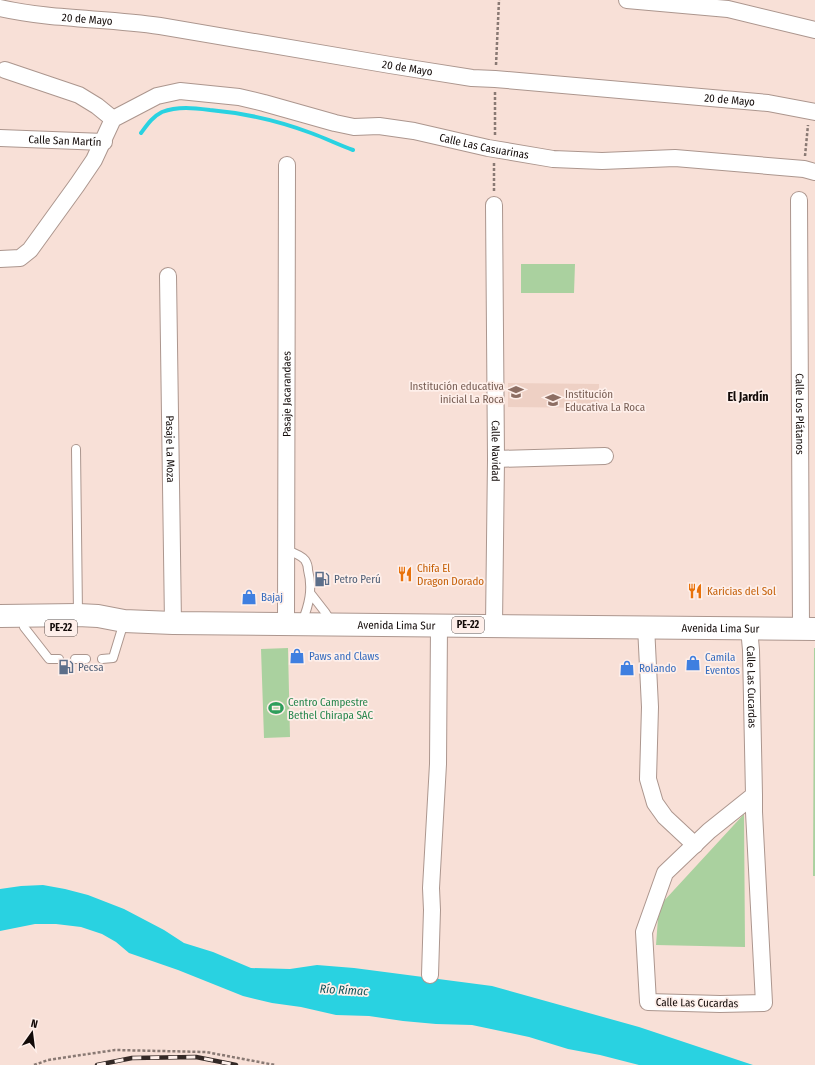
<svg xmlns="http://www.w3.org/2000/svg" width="815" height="1065" font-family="'Fira Sans Condensed',sans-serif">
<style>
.built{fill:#eed0c4}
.green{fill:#aad19f}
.water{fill:#29d2e1}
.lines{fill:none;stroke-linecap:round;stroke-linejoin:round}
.stream{stroke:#29d2e1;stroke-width:4}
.service-casing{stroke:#ac968e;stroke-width:10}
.minor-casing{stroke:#ac968e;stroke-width:18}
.trunk-casing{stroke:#ac968e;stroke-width:24}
.path{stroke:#897973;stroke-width:2.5;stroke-dasharray:3 2;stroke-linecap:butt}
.service{stroke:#fff;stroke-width:8}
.minor{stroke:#fff;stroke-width:16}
.trunk{stroke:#fff;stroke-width:22}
.rail-casing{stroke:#342926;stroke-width:4.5}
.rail{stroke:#feefea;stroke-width:3;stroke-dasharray:9;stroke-linecap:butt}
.labels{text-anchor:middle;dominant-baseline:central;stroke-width:3.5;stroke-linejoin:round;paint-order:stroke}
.shield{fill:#feefea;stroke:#594f4c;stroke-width:1}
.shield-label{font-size:10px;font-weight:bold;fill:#120a08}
.street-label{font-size:11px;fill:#120a08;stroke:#feefea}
.education-label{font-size:11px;fill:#785e54;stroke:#feefea;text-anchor:end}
.food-label{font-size:11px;fill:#c56008;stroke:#feefea;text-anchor:start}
.service-label{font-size:11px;fill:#4e5e75;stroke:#feefea;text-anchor:start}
.shop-label{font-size:11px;fill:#366cbe;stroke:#feefea;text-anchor:start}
.leisure-label{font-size:11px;fill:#27864d;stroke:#feefea;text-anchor:start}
.neighbourhood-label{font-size:12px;font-weight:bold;fill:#120a08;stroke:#feefea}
.water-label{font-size:12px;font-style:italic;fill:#105359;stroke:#feefea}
</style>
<rect width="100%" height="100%" fill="#f8e0d7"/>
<!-- built -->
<path class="built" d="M508 383 599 384V408L508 407Z"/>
<!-- green -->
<path class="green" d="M521 264H575L574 293H521Z
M288 648 290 737 264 738 261 649Z
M814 648H815V876H813Z
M744 814 745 947 656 945 658 918 662 903Z"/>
<!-- water -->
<path class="water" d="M43 885 65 889 88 895 124 909 164 930 184 943 213 952 251 968 290 969 317 965 354 968 492 986 639 1027 753 1065H639L600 1055 568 1049 529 1037 472 1025 436 1024 403 1021 369 1016 336 1015 301 1007 272 1003 243 996 178 970 129 953 116 942 102 934 81 927 56 924H35L0 931V889L21 886Z"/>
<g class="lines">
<!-- stream -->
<path class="stream" d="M141 133C147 125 152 117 162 112 178 106 194 108 210 110 244 113 279 121 311 133 325 138 339 145 353 150"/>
<!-- service casing -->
<g class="service-casing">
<path id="service" d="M76 449 78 614
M286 550C292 552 301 555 305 560 307 563 308 567 308 570 313 589 309 605 302 622
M311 594 325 612 332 623
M24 627 49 659H59
M75 659H86
M102 659 113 658 124 622"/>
</g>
<!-- minor casing -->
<g class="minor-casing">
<g id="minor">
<path d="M627 0 728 9 815 30"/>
<path id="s1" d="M0 8C53 20 107 18 160 26L390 65 472 78 495 79 768 103 815 112"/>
<path d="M5 70 79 95 97 106 113 119"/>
<path id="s2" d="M0 138 104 142"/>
<path id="s3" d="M799 200 801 628"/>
<path id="s4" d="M494 205 496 459 494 625"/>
<path id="s5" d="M0 259 20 258 30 250 77 185 94 160 113 119 157 96 180 91 239 97 264 103 335 123 354 127 379 126 414 131 488 148 553 159 602 161 675 158 804 169 815 172"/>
<path id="s6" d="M168 276 173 623"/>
<path d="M496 459 605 456"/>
<path id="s7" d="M286 623 287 165"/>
<path d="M646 626 650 707 648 779 655 803 665 817 695 845"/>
<path id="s8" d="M749 628 751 650 754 795V812L764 1003 720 1004 648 1002 644 932 665 873 709 831 754 795"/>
<path d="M430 975 432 910 431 888 438 764 439 625"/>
</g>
</g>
<!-- trunk casing -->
<g class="trunk-casing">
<g id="trunk">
<path id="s9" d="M0 616 78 615 98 616 124 621 173 623 815 629"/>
</g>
</g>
<!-- path -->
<path class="path" d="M496 65 499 0
M495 135V92
M805 156 808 125
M494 191V162
M34 1065 48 1060 115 1050 206 1052 275 1065"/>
<!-- service -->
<use href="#service" class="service"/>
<!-- minor -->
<use href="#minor" class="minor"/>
<!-- trunk -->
<use href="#trunk" class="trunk"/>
<!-- rail casing -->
<g class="rail-casing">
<path id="rail" d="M97 1065 132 1058 196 1057 236 1065"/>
</g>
<!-- rail -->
<use href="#rail" class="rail"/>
</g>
<!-- icons -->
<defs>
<g id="school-bare" transform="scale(1.2)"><path d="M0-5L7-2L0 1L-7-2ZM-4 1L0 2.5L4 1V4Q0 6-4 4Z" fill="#8d6e63" stroke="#feefea" stroke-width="2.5" paint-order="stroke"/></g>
<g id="restaurant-bare" transform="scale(1.2)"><path d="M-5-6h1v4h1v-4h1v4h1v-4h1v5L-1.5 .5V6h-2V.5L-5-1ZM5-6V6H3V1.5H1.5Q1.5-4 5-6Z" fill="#e8710a" stroke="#feefea" stroke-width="2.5" paint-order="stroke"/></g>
<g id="fuel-bare" transform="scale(1.2)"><path d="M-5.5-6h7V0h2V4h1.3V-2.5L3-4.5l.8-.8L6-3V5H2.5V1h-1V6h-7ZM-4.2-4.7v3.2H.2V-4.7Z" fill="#5c6f8a" stroke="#feefea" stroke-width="2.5" paint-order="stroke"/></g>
<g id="shop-bare" transform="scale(1.2)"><path d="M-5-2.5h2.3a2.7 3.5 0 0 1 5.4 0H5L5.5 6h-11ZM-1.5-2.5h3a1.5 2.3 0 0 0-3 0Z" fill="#3f7fe0" stroke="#feefea" stroke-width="2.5" paint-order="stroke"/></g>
<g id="stadium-bare" transform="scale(1.2)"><path d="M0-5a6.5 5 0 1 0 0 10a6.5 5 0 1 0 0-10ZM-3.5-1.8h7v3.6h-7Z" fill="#2e9e5b" stroke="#feefea" stroke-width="2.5" paint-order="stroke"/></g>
</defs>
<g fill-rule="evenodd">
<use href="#school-bare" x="516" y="392"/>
<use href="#school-bare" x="553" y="400"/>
<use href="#restaurant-bare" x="405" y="574"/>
<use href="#fuel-bare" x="322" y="579"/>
<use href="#restaurant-bare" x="695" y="591"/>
<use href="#shop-bare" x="249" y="597"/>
<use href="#shop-bare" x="297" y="656"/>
<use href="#shop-bare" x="693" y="663"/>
<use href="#fuel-bare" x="66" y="667"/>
<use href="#shop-bare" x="627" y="668"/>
<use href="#stadium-bare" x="276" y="708"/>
</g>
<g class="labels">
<!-- shield labels -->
<g class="shield">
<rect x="452" y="617" width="32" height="16" rx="3"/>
<rect x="45" y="620" width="32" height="16" rx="3"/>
</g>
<g class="shield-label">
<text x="468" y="625">PE-22</text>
<text x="61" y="628">PE-22</text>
</g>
<!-- street labels -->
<g class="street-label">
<text stroke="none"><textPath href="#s1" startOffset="88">20 de Mayo</textPath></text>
<text stroke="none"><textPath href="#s1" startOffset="412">20 de Mayo</textPath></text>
<text stroke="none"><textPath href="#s1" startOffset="736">20 de Mayo</textPath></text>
<text stroke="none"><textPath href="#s2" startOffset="65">Calle San Martín</textPath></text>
<text stroke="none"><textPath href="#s5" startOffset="572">Calle Las Casuarinas</textPath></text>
<text stroke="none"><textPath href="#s7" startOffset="229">Pasaje Jacarandaes</textPath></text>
<text stroke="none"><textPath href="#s3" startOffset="214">Calle Los Plátanos</textPath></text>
<text stroke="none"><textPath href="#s6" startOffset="173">Pasaje La Moza</textPath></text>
<text stroke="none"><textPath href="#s4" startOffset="246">Calle Navidad</textPath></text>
<text stroke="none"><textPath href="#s9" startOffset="397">Avenida Lima Sur</textPath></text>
<text stroke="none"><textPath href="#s9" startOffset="721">Avenida Lima Sur</textPath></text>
<text stroke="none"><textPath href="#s8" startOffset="59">Calle Las Cucardas</textPath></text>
<text transform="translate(697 1003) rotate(1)">Calle Las Cucardas</text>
</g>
<!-- education labels -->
<g class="education-label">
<text x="504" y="386">Institución educativa<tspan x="504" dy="13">inicial La Roca</tspan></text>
<text x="565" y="394" text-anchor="start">Institución<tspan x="565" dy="13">Educativa La Roca</tspan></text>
</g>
<!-- food labels -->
<g class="food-label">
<text x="417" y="568">Chifa El<tspan x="417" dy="13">Dragon Dorado</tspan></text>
<text x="707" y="591">Karicias del Sol</text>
</g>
<!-- service labels -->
<g class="service-label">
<text x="334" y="579">Petro Perú</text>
<text x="78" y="667">Pecsa</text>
</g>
<!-- shop labels -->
<g class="shop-label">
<text x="261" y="597">Bajaj</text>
<text x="309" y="656">Paws and Claws</text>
<text x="705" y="657">Camila<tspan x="705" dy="13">Eventos</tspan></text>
<text x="639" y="668">Rolando</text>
</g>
<!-- leisure labels -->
<g class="leisure-label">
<text x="288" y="702">Centro Campestre<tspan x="288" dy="13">Bethel Chirapa SAC</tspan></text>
</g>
<!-- neighbourhood labels -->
<g class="neighbourhood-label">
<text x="748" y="397">El Jardín</text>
</g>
<!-- water labels -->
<g class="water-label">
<text transform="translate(344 990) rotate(3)">Río Rímac</text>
</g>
</g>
<!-- north arrow -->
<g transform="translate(32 1033) rotate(14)" stroke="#feefea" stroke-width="3" paint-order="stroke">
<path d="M0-3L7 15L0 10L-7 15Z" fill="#120a08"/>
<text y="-6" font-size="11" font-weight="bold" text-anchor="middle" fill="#120a08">N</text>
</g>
</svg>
